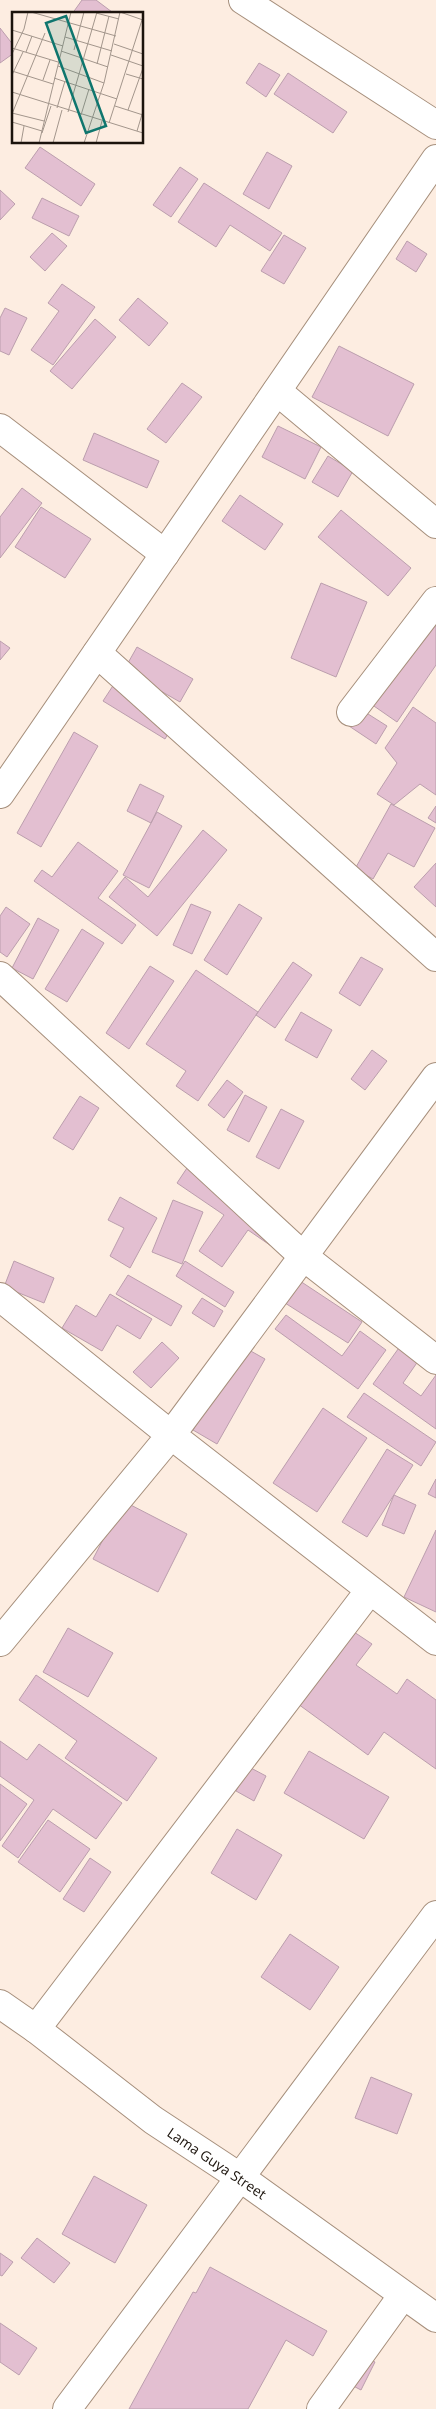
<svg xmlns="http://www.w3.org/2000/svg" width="436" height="2409" font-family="'Open Sans',sans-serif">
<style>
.building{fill:#e3bfd1;stroke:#bb9ead}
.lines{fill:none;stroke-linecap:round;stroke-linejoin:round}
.minor-casing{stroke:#a68f7c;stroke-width:30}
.tertiary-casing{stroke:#a68f7c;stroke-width:30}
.minor{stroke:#fff;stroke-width:28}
.tertiary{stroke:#fff;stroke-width:28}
.labels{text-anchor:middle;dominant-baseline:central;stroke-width:4.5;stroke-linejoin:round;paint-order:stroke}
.street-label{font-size:14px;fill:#1b130c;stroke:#fff}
.inset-road{fill:none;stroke:#a3968c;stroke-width:1}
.view{fill:#0f766e;fill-opacity:0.15;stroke:#0f766e;stroke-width:2.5}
.inset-edge{fill:none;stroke:#1b130c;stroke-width:2.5}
</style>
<rect width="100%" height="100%" fill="#fdede1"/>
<!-- building -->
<path class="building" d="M82 0H96L112 12 72 14Z
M0 28 14 46V53L0 63Z
M259 63 280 75 266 97 246 83Z
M288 73 347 112 333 133 274 94Z
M40 147 95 184 81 206 25 168Z
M267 152 292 166 269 209 243 194Z
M180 167 198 179 171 217 153 205Z
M204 183 282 233 270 251 230 225 216 247 178 222Z
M0 190 15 204 0 220Z
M42 198 79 216 69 236 32 218Z
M52 233 67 246 45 271 30 257Z
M284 235 306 248 284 284 261 271Z
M407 241 427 254 416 272 396 259Z
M62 284 95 307 53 365 31 350 59 311 48 303Z
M138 298 168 323 149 346 119 320Z
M5 308 27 318 9 355 0 351V318Z
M95 319 116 337 72 389 50 371Z
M339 346 414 384 388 436 312 397Z
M182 383 202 397 166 443 147 429Z
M278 426 321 447 305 479 262 457Z
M94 433 159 461 147 488 83 460Z
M328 456 353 471 338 497 312 482Z
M22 488 42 503 0 558V517Z
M240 495 283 524 265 550 222 521Z
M41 507 91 539 65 578 15 547Z
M341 510 411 568 388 596 318 537Z
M321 583 367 602 336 677 291 658Z
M436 610V665L397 722 371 704Z
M0 641 10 648 0 660Z
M137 647 193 679 180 702 124 670Z
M118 678 179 715 165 739 103 701Z
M357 707 387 726 376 744 346 724Z
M413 707 436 723V795L420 784 394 805 377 794 397 763 385 748Z
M74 732 98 746 41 847 17 833Z
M140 784 164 796 151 823 127 811Z
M391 804 435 828 414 867 388 853 373 879 355 869Z
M436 806V823L428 818Z
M157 812 182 826 149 888 123 875Z
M203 830 227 850 157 936 109 897 125 877 148 897Z
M78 842 118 871 98 898 136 925 122 944 34 881 42 870 52 877Z
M436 863V907L414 887Z
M191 904 211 912 192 954 173 945Z
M239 904 262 918 227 975 204 960Z
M6 907 30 924 7 957 0 952V916Z
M38 918 59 930 33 979 12 968Z
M82 929 104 943 67 1002 45 989Z
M361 957 383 969 360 1006 339 993Z
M293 962 312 975 275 1028 256 1015Z
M150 966 174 981 129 1049 106 1033Z
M196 970 258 1012 198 1101 176 1086 186 1071 146 1044Z
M301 1012 332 1030 317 1058 285 1040Z
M372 1050 387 1061 365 1090 351 1079Z
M227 1080 243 1092 224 1118 208 1105Z
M245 1095 267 1107 249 1142 227 1130Z
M80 1096 99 1108 73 1150 53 1138Z
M281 1109 304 1121 279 1169 256 1157Z
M191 1162 280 1252 248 1230 222 1267 199 1251 224 1215 177 1183Z
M120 1197 157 1218 130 1268 110 1256 124 1228 108 1220Z
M173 1200 203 1212 182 1264 152 1252Z
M14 1261 54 1278 44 1303 4 1287Z
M185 1261 234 1292 225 1307 176 1276Z
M128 1275 182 1306 171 1326 116 1294Z
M300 1281 362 1322 348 1343 285 1303Z
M110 1294 152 1319 140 1339 117 1325 102 1351 62 1328 76 1305 96 1317Z
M202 1298 223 1311 214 1327 192 1313Z
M286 1315 342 1356 360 1331 386 1350 358 1389 275 1329Z
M406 1338 425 1351 403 1383 421 1396 436 1375V1429L373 1384Z
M162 1342 179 1358 151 1388 133 1372Z
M240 1345 265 1359 217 1444 193 1430Z
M364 1393 436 1442 421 1466 347 1417Z
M323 1408 367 1438 317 1512 273 1483Z
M387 1449 413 1465 367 1537 342 1522Z
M436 1479V1498L428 1494Z
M394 1495 416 1505 404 1534 382 1525Z
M123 1501 187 1534 158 1592 93 1559Z
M436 1530V1612L404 1597Z
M68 1628 113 1653 88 1697 43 1672Z
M354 1632 372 1644 356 1665 397 1694 407 1679 436 1700V1769L384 1732 368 1755 298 1704 317 1679 319 1680Z
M36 1675 157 1758 127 1801 65 1758 77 1741 19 1700Z
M0 1741 27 1760 39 1744 122 1803 96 1839 53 1809 18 1858 2 1846 34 1800 0 1776Z
M309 1751 389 1797 364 1839 284 1793Z
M249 1767 266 1776 254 1801 236 1791Z
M0 1784 27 1804 0 1841Z
M48 1820 90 1849 60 1892 18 1862Z
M237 1829 282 1855 256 1900 211 1873Z
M90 1858 111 1872 84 1912 63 1899Z
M290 1934 339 1967 310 2010 261 1977Z
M371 2077 412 2094 397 2134 355 2118Z
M94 2176 147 2205 115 2263 62 2234Z
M37 2238 70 2263 54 2283 21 2258Z
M0 2253 13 2262 2 2276 0 2275Z
M210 2267 327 2331 313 2356 286 2340 248 2409H129L193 2292 196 2293Z
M0 2323 37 2348 19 2375 0 2362Z
M349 2349 375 2362 361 2390 336 2377Z"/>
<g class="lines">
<!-- minor casing -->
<g class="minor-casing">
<path id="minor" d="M243 0 436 125
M277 391 436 524
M0 428 165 554
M97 653 436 957
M351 712 436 601
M0 976 303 1256 436 1360
M0 1297 171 1435 436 1641
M0 1642 171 1435 436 1077
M36 2029 370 1590
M67 2409 436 1915
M321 2409 403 2295"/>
</g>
<!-- tertiary casing -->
<g class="tertiary-casing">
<path id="tertiary" d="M0 794 436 159
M0 2004 36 2029 153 2120 241 2178 436 2318"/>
</g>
<!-- minor -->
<use href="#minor" class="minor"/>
<!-- tertiary -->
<use href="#tertiary" class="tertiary"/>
</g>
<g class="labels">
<!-- street labels -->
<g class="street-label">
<text transform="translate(217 2163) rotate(34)">Lama Guya Street</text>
</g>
</g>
<!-- overview -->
<g transform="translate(12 12)">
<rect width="131" height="131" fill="#fdede1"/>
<path class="inset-road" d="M19 0 104 24M108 0 131 8M84 1 107 7M0 18 51 34M53 25 100 39M102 32 131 42M0 36 46 50M62 38 72 0M49 39 96 55M14 40 20 24M0 42 12 17 16 0M99 43 131 54M85 52 97 4M46 54 92 71M0 59 41 72M114 62 131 67M0 63 11 40M42 66 105 87M31 68 38 48M0 80 131 121M103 94 131 103M45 96 53 69M116 98 131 56M56 100 85 0M0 101 32 109M0 102 33 21M69 103 77 77M0 110 30 119M97 111 130 8M125 119 131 99M30 121 39 94M9 131 12 114M27 131 59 0M41 131 50 98M72 131 92 71 108 0M84 131 90 109"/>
<path class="view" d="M54 4 94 114 74 121 34 11Z"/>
<rect width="131" height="131" class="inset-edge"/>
</g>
</svg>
